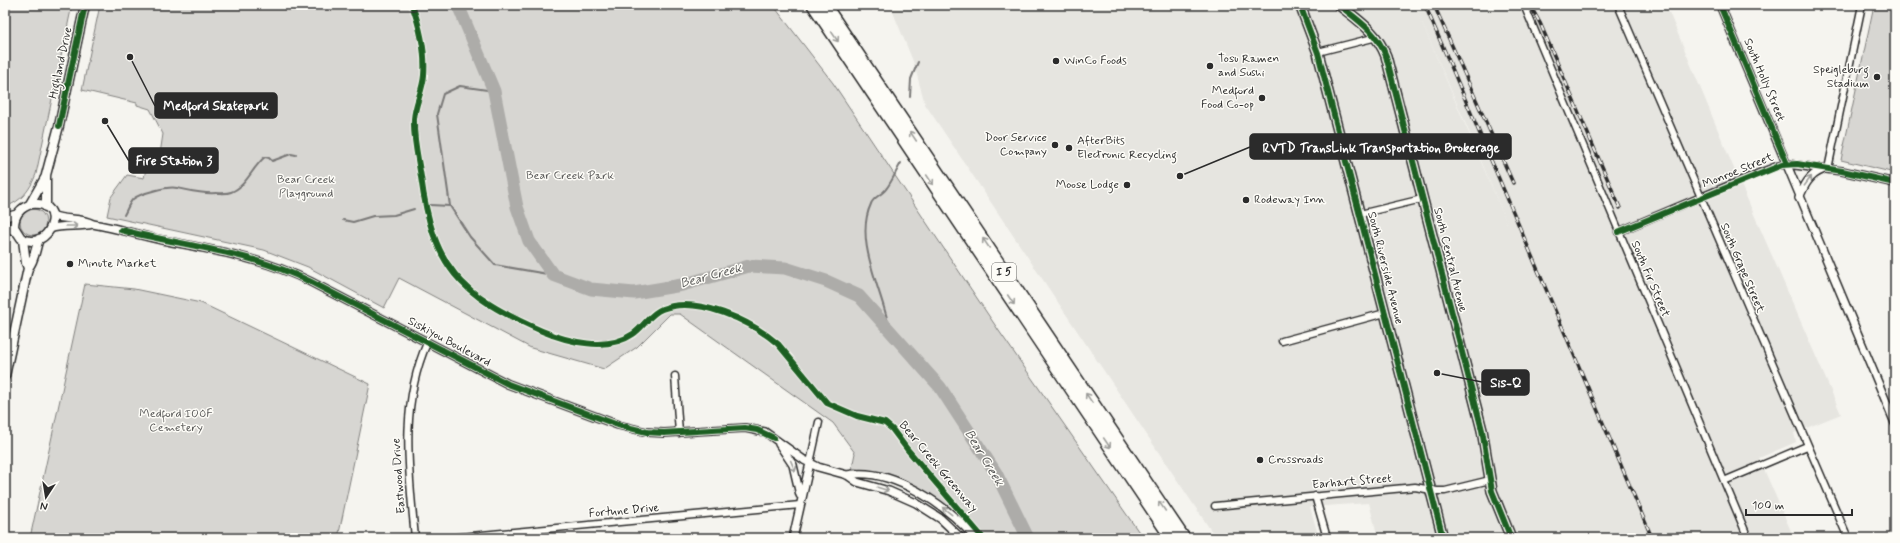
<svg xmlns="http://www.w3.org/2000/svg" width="1900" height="543" font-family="Mynerve,sans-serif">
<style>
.built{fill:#e6e5e0;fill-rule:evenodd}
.green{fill:#d7d6d2;stroke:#81807e}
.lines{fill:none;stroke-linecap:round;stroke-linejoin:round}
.stream{stroke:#797877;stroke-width:2}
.river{stroke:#adaca9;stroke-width:13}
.minor-casing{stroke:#2b2b2b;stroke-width:9}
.tertiary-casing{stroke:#2b2b2b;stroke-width:10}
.secondary-casing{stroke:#2b2b2b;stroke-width:11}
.primary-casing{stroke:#2b2b2b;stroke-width:12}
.motorway-casing{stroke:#2b2b2b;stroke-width:14}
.minor{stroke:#fdfcf7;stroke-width:6}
.tertiary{stroke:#fdfcf7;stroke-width:7}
.secondary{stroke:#fdfcf7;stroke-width:8}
.primary{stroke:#fdfcf7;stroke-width:9}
.motorway{stroke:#fdfcf7;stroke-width:11}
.rail-casing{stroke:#2b2b2b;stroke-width:3.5}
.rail{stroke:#fdfcf7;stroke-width:2;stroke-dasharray:6;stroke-linecap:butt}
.cycleway-casing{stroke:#fdfcf7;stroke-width:8}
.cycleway{stroke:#1b5e20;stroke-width:6}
.oneway{stroke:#9e9e9b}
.poi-dot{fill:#2b2b2b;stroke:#fdfcf7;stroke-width:1.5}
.labels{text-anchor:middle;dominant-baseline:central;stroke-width:3;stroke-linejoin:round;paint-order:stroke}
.shield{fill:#fdfcf7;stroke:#6a6a68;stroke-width:1}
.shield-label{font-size:11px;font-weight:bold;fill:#2b2b2b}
.poi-label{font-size:12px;fill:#2b2b2b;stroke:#fdfcf7;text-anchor:start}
.street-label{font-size:12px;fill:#2b2b2b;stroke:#fdfcf7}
.park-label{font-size:12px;fill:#565655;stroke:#fdfcf7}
.water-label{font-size:13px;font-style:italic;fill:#585857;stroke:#fdfcf7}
.leader{fill:none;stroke:#2b2b2b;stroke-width:1.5}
.callout-dot{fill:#2b2b2b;stroke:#fdfcf7;stroke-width:1.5}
.callout{fill:#2b2b2b;stroke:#2b2b2b;stroke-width:1.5}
.callout-label{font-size:13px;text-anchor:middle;font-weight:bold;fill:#fff}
</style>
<rect width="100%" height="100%" fill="#f5f4ef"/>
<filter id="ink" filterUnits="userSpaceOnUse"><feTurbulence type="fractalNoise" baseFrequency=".025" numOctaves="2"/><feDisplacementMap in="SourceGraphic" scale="8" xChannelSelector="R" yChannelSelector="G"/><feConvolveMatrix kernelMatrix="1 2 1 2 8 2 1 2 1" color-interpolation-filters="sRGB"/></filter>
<g filter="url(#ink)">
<!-- built -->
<path class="built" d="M890 5H1666L1732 164 1841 414 1794 433 1796 442 1759 458 1794 538H1378L1369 503 1310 507 1319 538H1216L925 104 913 61ZM1417 11 1467 127 1507 223Z"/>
<!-- green -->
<path class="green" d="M5 5H72L36 174C30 190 22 201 5 207Z
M100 5H773L833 83 999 331 1143 538H979L957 516 877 474 852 468 855 453 833 423 680 314H670L637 347 604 369 531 348 399 278 384 308 308 267 264 250 107 216 111 197 127 175 144 178 147 164 160 154 163 134 150 109 137 105V103L82 90Z
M1874 5H1895V173L1841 160Z
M20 222a13 13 0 1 1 26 0a13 13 0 1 1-26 0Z
M85 284 134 289 201 303 370 384 338 538H30Z"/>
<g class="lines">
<!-- stream -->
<path class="stream" d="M910 97 911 79 918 62
M430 205 450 206 470 237 495 265 553 275
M450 206 437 114 443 94 460 86 494 91
M124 215C127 210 129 203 133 199 141 193 168 186 177 188 192 191 201 194 216 193 221 193 226 194 231 192 246 187 253 166 265 157L269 158 272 161 291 154 296 155
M343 220 353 222 373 216 394 215 414 209
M890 332C884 293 853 242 871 204 873 197 882 195 886 189 892 182 896 171 901 163"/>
<!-- river -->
<path class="river" d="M458 5 494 91 517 207 529 241 553 275 591 289 634 293 682 285 749 266 785 268 826 281 859 296 940 387 996 473 1028 538"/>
<!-- minor casing -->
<g class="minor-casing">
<path id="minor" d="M1524 5 1748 538
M1618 5 1848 538
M1318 52 1377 37
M1828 169 1862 5
M1360 214 1422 199
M1618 232 1744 179 1777 166 1787 164
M1282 341 1385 313
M675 376 679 433
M810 463 819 422
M1724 481 1807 446
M1315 496 1327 538
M1215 506 1415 487 1437 491H1445L1490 480
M415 538C409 471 399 407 427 343
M450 538 800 505"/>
</g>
<!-- tertiary casing -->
<g class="tertiary-casing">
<path id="tertiary" d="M1720 5 1895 423
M1787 164 1842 171 1895 183
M1799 198C1804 186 1809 175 1822 170
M52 215C65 221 80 217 93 224 116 228 139 235 162 240 213 250 264 258 311 282L508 384 618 425 647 432 664 433 745 428 765 432 804 460 818 467 847 475 857 482 889 491 916 503 941 519 961 538
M5 217 17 214
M5 227 16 232
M50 229C64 224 79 228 93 224
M779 444 793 465 800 495
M847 475C891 466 948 506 975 538
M793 538 810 463"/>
</g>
<!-- secondary casing -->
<g class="secondary-casing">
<path id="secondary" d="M30 204 46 176
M32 204C70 201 49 254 21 238L14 227C14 215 21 207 32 204Z
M46 207V175L59 126 85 5
M23 240 26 263 28 268
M5 376 28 268C35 260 35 249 39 239"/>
</g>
<!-- primary casing -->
<g class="primary-casing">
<path id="primary" d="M1300 5 1318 53 1443 538
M1339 5C1358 20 1377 32 1386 56L1482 430 1492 491 1511 538"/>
</g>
<!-- motorway casing -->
<g class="motorway-casing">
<path id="motorway" d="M813 5 1171 538
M825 5 1184 538"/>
</g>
<!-- minor -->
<use href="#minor" class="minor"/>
<!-- tertiary -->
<use href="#tertiary" class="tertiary"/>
<!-- secondary -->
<use href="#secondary" class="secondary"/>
<!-- primary -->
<use href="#primary" class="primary"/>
<!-- motorway -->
<use href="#motorway" class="motorway"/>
<!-- rail casing -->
<g class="rail-casing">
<path id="rail" d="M1425 5 1652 538
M1434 5 1513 183
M1530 5 1540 23 1620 208"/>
</g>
<!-- rail -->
<use href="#rail" class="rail"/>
<!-- cycleway casing -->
<g class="cycleway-casing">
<path id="cycleway" d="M412 5C420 27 426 51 424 75 423 90 415 104 414 119 413 138 418 158 421 177 433 267 459 295 542 331 568 342 607 352 633 334 644 327 649 314 662 309 697 295 751 321 778 344L827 403 857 416 885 423 892 429 907 449 983 538
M1300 5 1318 53 1443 538
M1339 5C1358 20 1377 32 1386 56L1482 430 1492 491 1511 538
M1720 5 1787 164
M59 126 85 5
M121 230C185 246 252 252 311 282L508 384 618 425 647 432 664 433 745 428 757 430 774 438
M1618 232 1782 165 1797 164 1842 171 1895 183"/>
</g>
<!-- cycleway -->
<use href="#cycleway" class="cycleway"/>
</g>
<!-- one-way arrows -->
<defs><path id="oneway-shaft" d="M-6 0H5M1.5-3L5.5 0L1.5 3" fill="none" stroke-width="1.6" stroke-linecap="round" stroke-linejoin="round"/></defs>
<g class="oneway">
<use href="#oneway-shaft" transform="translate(835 37) rotate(56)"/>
<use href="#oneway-shaft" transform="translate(913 136) rotate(-124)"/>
<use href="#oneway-shaft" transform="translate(930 180) rotate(56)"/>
<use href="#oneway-shaft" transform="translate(1808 181) rotate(-53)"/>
<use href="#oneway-shaft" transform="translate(72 226)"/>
<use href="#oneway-shaft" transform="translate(986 243) rotate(-124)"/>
<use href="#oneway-shaft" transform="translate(1011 300) rotate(56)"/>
<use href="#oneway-shaft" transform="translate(1089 398) rotate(-124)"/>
<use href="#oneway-shaft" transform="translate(1107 443) rotate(56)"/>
<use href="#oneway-shaft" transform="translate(793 466) rotate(67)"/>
<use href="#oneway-shaft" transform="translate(883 489) rotate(17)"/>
<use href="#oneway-shaft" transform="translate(1162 506) rotate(-124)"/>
<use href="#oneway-shaft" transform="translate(947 511) rotate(-142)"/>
</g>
</g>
<!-- markers -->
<g class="poi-dot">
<circle cx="1056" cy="61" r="4"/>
<circle cx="1210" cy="66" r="4"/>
<circle cx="1877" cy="77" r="4"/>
<circle cx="1262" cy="98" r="4"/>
<circle cx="1055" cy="145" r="4"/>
<circle cx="1069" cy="148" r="4"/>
<circle cx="1127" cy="185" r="4"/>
<circle cx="1246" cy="200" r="4"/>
<circle cx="70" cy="264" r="4"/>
<circle cx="1260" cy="460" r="4"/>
</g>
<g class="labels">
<!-- shield labels -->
<rect class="shield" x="992" y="263" width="24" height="18" rx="3"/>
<g class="shield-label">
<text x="1004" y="272">I 5</text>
</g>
<!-- poi labels -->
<g class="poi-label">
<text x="1218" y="59">Tosu Ramen<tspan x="1218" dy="14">and Sushi</tspan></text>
<text x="1064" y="61">WinCo Foods</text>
<text x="1869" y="70" text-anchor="end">Speigleburg<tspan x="1869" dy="14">Stadium</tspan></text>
<text x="1254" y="91" text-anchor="end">Medford<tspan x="1254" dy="14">Food Co-op</tspan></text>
<text x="1047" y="138" text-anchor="end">Door Service<tspan x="1047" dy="14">Company</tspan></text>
<text x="1077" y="141">AfterBits<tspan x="1077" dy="14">Electronic Recycling</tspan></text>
<text x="1119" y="185" text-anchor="end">Moose Lodge</text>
<text x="1254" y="200">Rodeway Inn</text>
<text x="78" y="264">Minute Market</text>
<text x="1268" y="460">Crossroads</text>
</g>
<!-- street labels -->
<g class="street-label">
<text transform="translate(61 63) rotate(-78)">Highland Drive</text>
<text transform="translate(1764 80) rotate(67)">South Holly Street</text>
<text transform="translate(1738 171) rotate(-22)">Monroe Street</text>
<text transform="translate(1450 260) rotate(76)">South Central Avenue</text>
<text transform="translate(1385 268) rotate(76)">South Riverside Avenue</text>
<text transform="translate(1742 268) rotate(67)">South Grape Street</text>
<text transform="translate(1650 279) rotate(67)">South Fir Street</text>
<text transform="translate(449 342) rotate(28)">Siskiyou Boulevard</text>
<text transform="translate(938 467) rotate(50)">Bear Creek Greenway</text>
<text transform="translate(399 476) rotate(-94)">Eastwood Drive</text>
<text transform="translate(1352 482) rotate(-5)">Earhart Street</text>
<text transform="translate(624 511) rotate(-5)">Fortune Drive</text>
</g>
<!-- park labels -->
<g class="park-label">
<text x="570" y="176">Bear Creek Park</text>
<text x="306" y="180">Bear Creek<tspan x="306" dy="14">Playground</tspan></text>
<text x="176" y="414">Medford IOOF<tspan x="176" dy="14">Cemetery</tspan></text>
</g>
<!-- water labels -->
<g class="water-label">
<text transform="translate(711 276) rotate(-15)">Bear Creek</text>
<text transform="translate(984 458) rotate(59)">Bear Creek</text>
</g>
</g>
<!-- callouts -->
<path class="leader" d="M130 57L155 106M1180 176L1250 147M105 121L129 161M1437 373L1482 382"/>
<g class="callout-dot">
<circle cx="130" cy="57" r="4"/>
<circle cx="1180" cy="176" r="4"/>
<circle cx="105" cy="121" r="4"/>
<circle cx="1437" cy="373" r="4"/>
</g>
<g class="callout">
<rect x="155" y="93" width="122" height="25" rx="4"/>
<rect x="1250" y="134" width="261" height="25" rx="4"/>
<rect x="129" y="148" width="89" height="25" rx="4"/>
<rect x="1482" y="370" width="47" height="25" rx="4"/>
</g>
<g class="callout-label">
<text x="216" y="110">Medford Skatepark</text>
<text x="1381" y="152">RVTD TransLink Transportation Brokerage</text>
<text x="174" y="165">Fire Station 3</text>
<text x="1506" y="387">Sis-Q</text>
</g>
<!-- margin -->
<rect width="1900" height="543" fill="none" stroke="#fdfcf7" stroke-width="20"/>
<rect x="10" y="10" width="1880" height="523" fill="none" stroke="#2b2b2b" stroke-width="1.5" filter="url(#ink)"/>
<!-- north arrow -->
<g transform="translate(46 497) rotate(192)" stroke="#fdfcf7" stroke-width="3" paint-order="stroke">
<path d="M0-3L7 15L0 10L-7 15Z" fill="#2b2b2b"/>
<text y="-6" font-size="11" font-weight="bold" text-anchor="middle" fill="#2b2b2b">N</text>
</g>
<!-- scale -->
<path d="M1746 509v6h106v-6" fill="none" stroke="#2b2b2b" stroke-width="2"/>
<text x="1752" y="509" font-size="12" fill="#2b2b2b" stroke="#fdfcf7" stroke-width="3" paint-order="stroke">100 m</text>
</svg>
